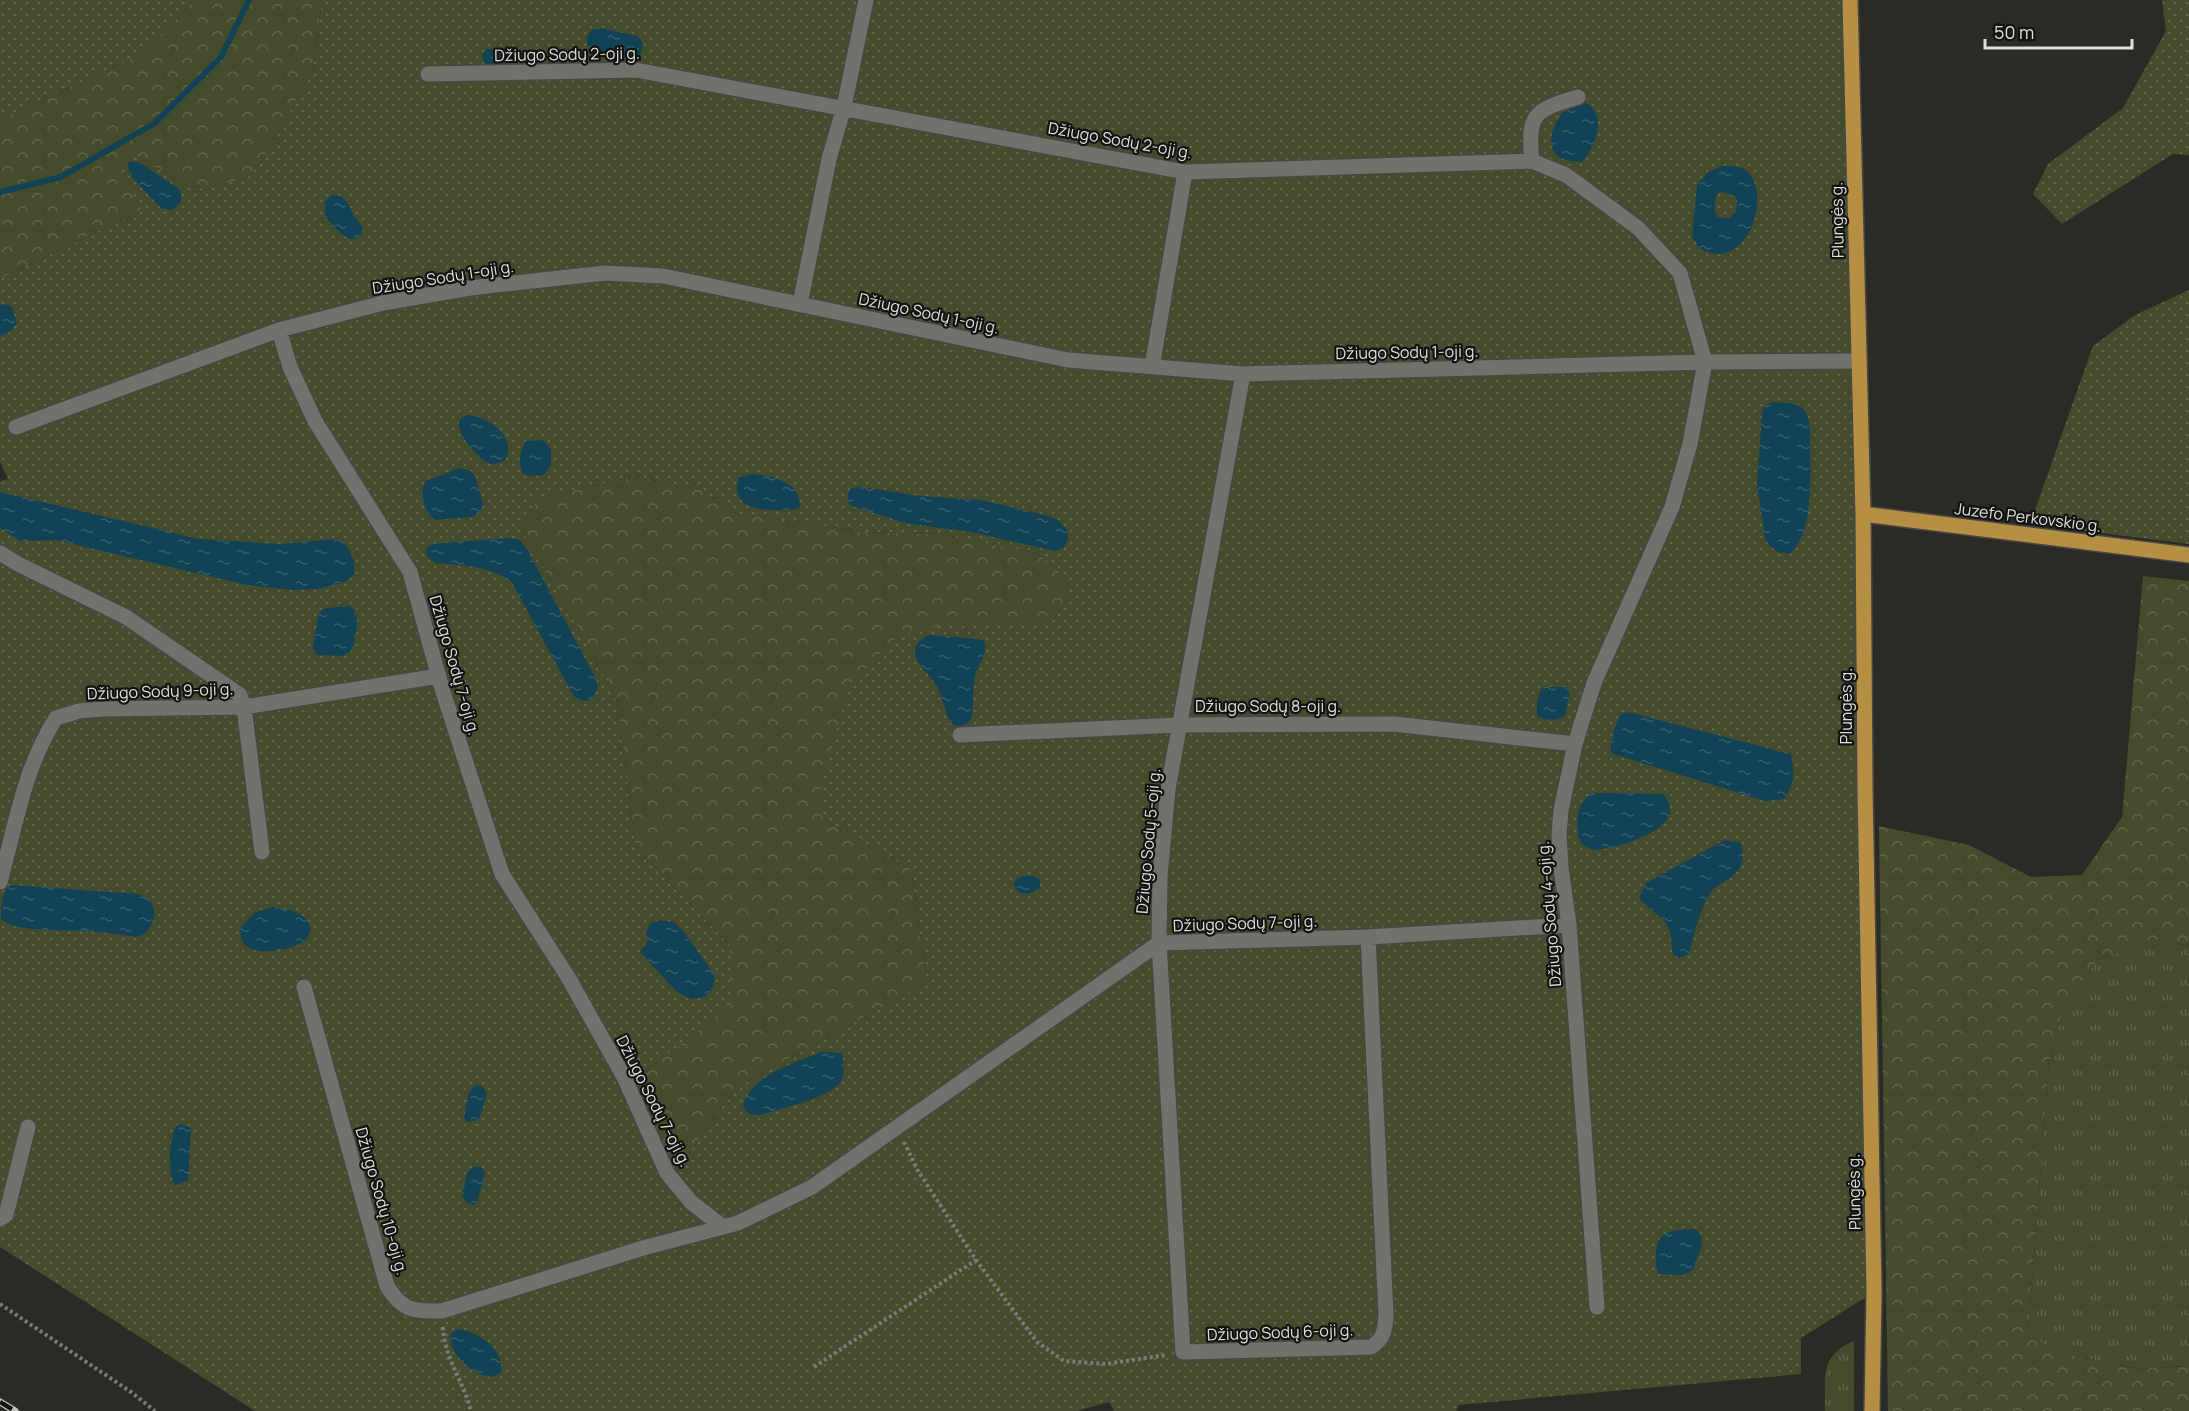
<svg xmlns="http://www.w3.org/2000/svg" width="2189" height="1411" font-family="Manrope,sans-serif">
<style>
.grass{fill:url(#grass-tufts)}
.forest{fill:url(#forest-crowns)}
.park{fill:url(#park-dots);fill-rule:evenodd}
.water{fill:url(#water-ripples);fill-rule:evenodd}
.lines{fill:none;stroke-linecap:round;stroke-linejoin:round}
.stream{stroke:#124256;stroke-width:6}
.minor-casing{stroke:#494744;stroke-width:18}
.major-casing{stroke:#494744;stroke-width:18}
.path{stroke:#7c7b77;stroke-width:4;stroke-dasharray:3 3;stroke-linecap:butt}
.minor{stroke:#73716c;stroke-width:15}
.major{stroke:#b58f43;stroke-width:15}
.rail-casing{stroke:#c2c1be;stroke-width:7}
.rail{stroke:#131210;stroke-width:4.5;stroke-dasharray:14;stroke-linecap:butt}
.labels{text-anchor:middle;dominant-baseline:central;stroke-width:4.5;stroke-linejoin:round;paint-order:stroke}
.street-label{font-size:16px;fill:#e0dfdc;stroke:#131210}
</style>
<defs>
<pattern id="grass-tufts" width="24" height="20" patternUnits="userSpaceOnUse" patternTransform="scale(1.5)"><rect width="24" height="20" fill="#444c2d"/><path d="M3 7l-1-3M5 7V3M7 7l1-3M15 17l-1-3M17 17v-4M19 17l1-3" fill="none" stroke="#5f654b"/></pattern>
<pattern id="forest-crowns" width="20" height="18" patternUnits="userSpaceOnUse" patternTransform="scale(1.5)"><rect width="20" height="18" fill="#444c2d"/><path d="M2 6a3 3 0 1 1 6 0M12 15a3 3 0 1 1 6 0" fill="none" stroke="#5f654b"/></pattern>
<pattern id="park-dots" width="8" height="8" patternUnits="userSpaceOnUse" patternTransform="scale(1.5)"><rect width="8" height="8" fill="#444c2d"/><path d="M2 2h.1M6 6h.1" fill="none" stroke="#5f654b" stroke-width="1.8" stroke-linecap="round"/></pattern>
<pattern id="water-ripples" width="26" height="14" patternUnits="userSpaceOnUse" patternTransform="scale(1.5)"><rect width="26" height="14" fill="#124256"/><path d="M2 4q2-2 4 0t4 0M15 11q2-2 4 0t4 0" fill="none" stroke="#345d6e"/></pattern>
</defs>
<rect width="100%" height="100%" fill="#2b2a25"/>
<!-- grass -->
<path class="grass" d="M2160 939 2189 946V1366L2135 1369 2051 1350 2028 1331 2049 1065 2063 1011 2098 959Z
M1854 1341V1411H1825C1826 1378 1818 1356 1854 1341Z"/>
<!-- forest -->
<path class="forest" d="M194 0H322L313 70 261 163 248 177 206 190 184 184 137 156 139 203 142 210 0 279V119L143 53Z
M636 476 701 490 739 515 802 522 862 532 941 534 1036 553 1057 568 1068 586 1064 605 1051 622 1013 625 824 820 911 869 927 983 735 1088 677 1171 632 1081 720 1015 730 946 635 846 617 702 582 635 521 528 538 498Z
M2143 576 2189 581V946L2160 939 2098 959 2063 1011 2049 1065 2028 1331 2051 1350 2135 1369 2189 1366V1411H1888L1879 826 1969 845 2031 877 2082 875 2122 817Z"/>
<!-- park -->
<path class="park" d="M0 0H194L144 53 0 119Z
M322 0H1850L1874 1292 1801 1338V1374L1459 1405 1456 1411H1114L1109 1402 1077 1411H255L0 1247V481L8 479 0 462V279L142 210 119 171 120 163 129 156H137L184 184 206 190 248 177 261 163 313 70ZM636 476 701 490 739 515 802 522 862 532 941 534 1036 553 1057 568 1068 586 1064 605 1051 622 941 625 898 636 851 683 820 783 824 820 911 869 927 983 735 1088 677 1171 632 1081 720 1015 730 998V946L635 846 617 702 582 635 521 528 538 498Z
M2162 0H2189V155L2173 154 2062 224 2033 194 2048 164 2123 108 2166 31Z
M2189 290V544L2030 524 2093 346 2135 315Z"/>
<!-- water -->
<path class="water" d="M600 28 637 36C644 41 644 48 640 55L630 58 594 52 589 49 586 38 593 29Z
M487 49 513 50 516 51 518 58 512 63 486 64 483 62 482 54Z
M1583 102C1609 110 1596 148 1582 162 1539 162 1547 128 1569 105Z
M130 162H139L179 189 181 193V202L172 210 161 208 136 182 131 175 127 165Z
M1721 166C1729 166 1737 165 1744 169 1771 187 1754 254 1718 254 1712 254 1706 251 1700 249L1692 237 1697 185 1707 173ZM1722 192 1735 196 1737 201 1736 212 1728 218 1717 217C1713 209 1714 200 1718 193Z
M332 195C347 195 349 206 355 217 359 224 364 225 362 234 349 249 335 226 325 217V202Z
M3 304 11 306 17 323 11 331 0 336V305Z
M1773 402C1796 404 1806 401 1810 427 1809 460 1817 532 1790 553H1780L1771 547 1765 539 1757 484 1762 413 1764 406Z
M468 415C489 417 518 437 505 460 498 464 493 465 486 462 476 456 443 420 468 415Z
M543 440 551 449V465L544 475 530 476 523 474C517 462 520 453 526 441Z
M460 468 471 471 475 477 483 503 482 508 473 517 435 520C424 512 418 492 426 481Z
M753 474C772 476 800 481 800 506 794 512 786 510 777 510 756 511 729 505 739 477Z
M862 487 919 496 981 500 1044 515 1058 520 1067 530 1068 539 1064 548 1055 551 971 532 905 523 852 506 848 502V494L851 488Z
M0 492 199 539 280 544 338 539C351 547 356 561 354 575L344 582 318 589 292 590 247 585 56 540 21 541 0 528Z
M509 538 520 540 528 551 596 679 598 687 592 699C584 702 579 701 573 695L511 581C489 566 462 565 436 563 429 559 426 557 426 549L432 544Z
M350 606C362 615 356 639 351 651L343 656 316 655 313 647 319 612 326 608Z
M929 635 978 639 984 641C989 653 979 662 976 673 971 688 975 703 971 718 967 726 959 729 951 723 945 712 943 699 938 688 928 670 897 652 929 635Z
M1543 687H1563L1570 692 1565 715C1558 722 1546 720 1538 717 1535 709 1538 693 1543 687Z
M1628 712 1791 754C1795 774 1795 782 1784 799L1765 801 1613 754 1610 749 1615 727 1621 714Z
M1595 793 1663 794C1694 828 1614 850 1592 850L1581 843C1574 827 1576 798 1595 793Z
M1725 840 1741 843C1749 882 1720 875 1708 897 1698 915 1694 934 1689 954L1679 958 1673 954C1671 946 1672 936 1669 929 1663 915 1647 909 1639 898L1646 883Z
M1023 876H1034L1040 880V887C1034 894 1024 896 1016 890L1014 883 1017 878Z
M11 885 138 894C141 895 144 896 147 898 161 908 153 935 135 937 120 934 104 932 89 931 68 930 17 933 1 919 1 908 1 891 11 885Z
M273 907C286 909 311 913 310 930 310 935 307 940 303 942 285 953 235 961 241 927L254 913Z
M658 920 674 922 684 932 714 974V986L705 997 690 999 676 991 640 952 650 938 645 934 651 923Z
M821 1052 842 1053C843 1061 846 1073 841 1081 829 1099 781 1108 761 1115 751 1115 747 1115 743 1105 752 1074 794 1064 821 1052Z
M481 1085 487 1093 479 1120 467 1122 464 1118 469 1093 475 1086Z
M181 1124 191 1128 188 1180 175 1186C167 1171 169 1141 176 1126Z
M473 1167H481L485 1173 477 1202 473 1205 467 1203 462 1196 467 1173Z
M1695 1229 1701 1234 1702 1245 1693 1270 1683 1275 1659 1274C1655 1268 1656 1262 1656 1255 1656 1228 1675 1231 1695 1229Z
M458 1329C477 1331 506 1350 501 1373L492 1377C473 1375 447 1354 451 1333Z"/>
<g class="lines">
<!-- stream -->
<path class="stream" d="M0 192 61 177 155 123 221 57 249 0"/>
<!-- minor casing -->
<g class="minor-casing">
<path id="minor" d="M428 74 636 70 1185 172 1532 161 1566 175 1638 228 1680 273 1705 362 1690 444 1672 507 1594 683 1575 744 1561 810 1559 835 1561 868 1569 925 1597 1307
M1532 161C1527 114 1534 110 1578 97
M800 304 829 159 844 107 866 0
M279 330 290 367 315 421 410 572 443 692 502 874 568 977 624 1077 667 1173 691 1202 723 1227 738 1223 812 1187 1159 943 1368 937 1569 925
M1152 367 1185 172
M1243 374 1168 789 1160 876 1159 943 1183 1352 1371 1347C1384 1339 1385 1330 1386 1315L1368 937
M16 427 279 330 383 303 470 288 605 273 663 276 1068 360 1243 374 1705 362 1859 361
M0 553 18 564 126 617 240 695 244 707 262 852
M960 735 1179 725 1394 724 1575 744
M0 882C15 827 25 766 56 718L79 711 103 709 244 707 439 676
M304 987 387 1286C403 1312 413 1311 442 1311L643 1248 723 1227
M0 1219 6 1215 28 1127"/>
</g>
<!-- major casing -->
<g class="major-casing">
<path id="major" d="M1850 0 1863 514 1865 789 1874 1292 1872 1411
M1863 514 2189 555"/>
</g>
<!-- path -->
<path class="path" d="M904 1142 918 1171 976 1260 1037 1342 1064 1361 1106 1364 1166 1355
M0 1304 131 1392 155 1411
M443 1327C444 1358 464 1382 471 1411
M814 1367 976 1260"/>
<!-- minor -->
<use href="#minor" class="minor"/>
<!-- major -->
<use href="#major" class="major"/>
<!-- rail casing -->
<g class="rail-casing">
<path id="rail" d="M0 1402 15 1411"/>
</g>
<!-- rail -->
<use href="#rail" class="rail"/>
</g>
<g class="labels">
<!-- street labels -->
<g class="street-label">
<text transform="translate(567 54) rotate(-1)">Džiugo Sodų 2-oji g.</text>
<text transform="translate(1120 140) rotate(10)">Džiugo Sodų 2-oji g.</text>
<text transform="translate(1837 220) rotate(-91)">Plungės g.</text>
<text transform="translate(443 277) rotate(-9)">Džiugo Sodų 1-oji g.</text>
<text transform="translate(929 313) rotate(12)">Džiugo Sodų 1-oji g.</text>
<text transform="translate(1407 352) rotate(-1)">Džiugo Sodų 1-oji g.</text>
<text transform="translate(2028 517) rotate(7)">Juzefo Perkovskio g.</text>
<text transform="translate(455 665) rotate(74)">Džiugo Sodų 7-oji g.</text>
<text transform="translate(160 691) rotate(-2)">Džiugo Sodų 9-oji g.</text>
<text x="1268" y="706">Džiugo Sodų 8-oji g.</text>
<text transform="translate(1846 706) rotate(-90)">Plungės g.</text>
<text transform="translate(1148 841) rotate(-85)">Džiugo Sodų 5-oji g.</text>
<text transform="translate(1549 914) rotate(-95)">Džiugo Sodų 4-oji g.</text>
<text transform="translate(1245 923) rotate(-2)">Džiugo Sodų 7-oji g.</text>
<text transform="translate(654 1101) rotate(63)">Džiugo Sodų 7-oji g.</text>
<text transform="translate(1854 1192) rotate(-91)">Plungės g.</text>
<text transform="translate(382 1201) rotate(74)">Džiugo Sodų 10-oji g.</text>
<text transform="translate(1280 1332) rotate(-2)">Džiugo Sodų 6-oji g.</text>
</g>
</g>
<!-- scale -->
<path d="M1985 39v9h147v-9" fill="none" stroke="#e0dfdc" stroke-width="3"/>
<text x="1994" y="39" font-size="18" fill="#e0dfdc" stroke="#131210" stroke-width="4.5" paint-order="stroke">50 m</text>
</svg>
